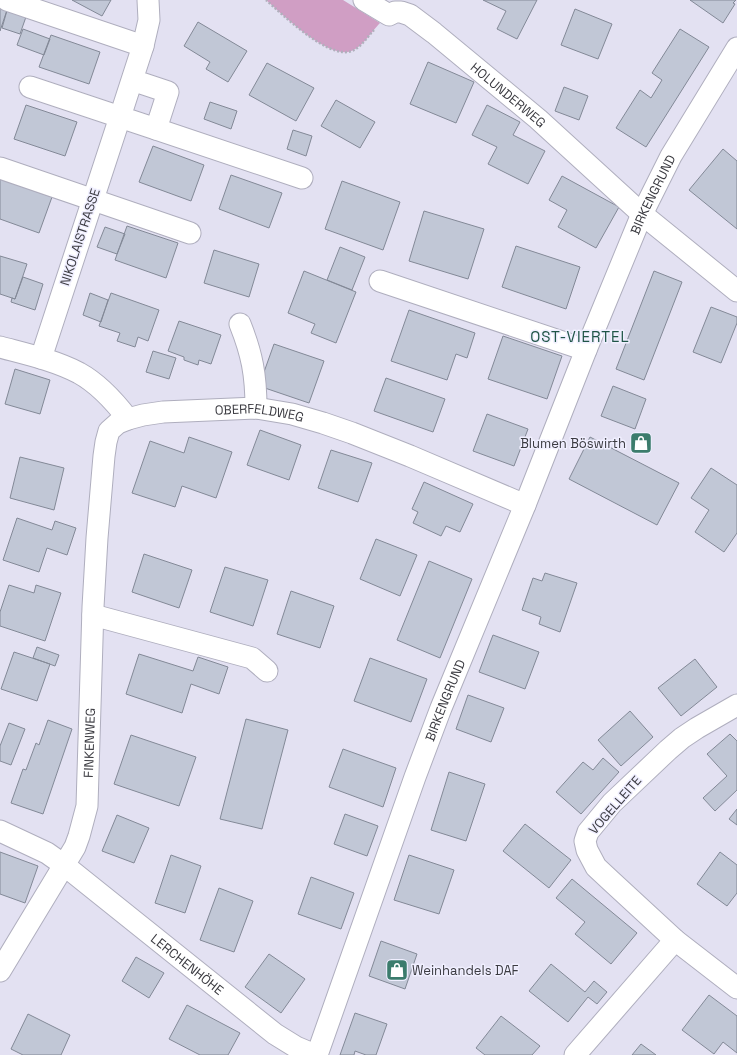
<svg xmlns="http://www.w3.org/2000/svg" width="737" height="1055" font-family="'Space Grotesk',sans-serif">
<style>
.green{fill:#d09ec4}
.building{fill:#c1c7d6;stroke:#838997}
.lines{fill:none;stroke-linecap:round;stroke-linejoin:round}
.minor-casing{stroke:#afaebe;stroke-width:23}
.path{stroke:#b0afbc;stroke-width:2.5;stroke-dasharray:2 2;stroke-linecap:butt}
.minor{stroke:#fff;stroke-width:21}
.labels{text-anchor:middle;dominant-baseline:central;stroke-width:3;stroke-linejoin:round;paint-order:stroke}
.street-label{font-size:13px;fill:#3b3b41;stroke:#f0efff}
.poi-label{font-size:13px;fill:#3b3b41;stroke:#f0efff;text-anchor:end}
.quarter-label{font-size:15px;letter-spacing:1px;fill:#205548;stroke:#f0efff}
</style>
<rect width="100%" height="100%" fill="#e3e1f2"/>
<!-- green -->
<path class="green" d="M266 0H343L380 23C371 32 362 49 348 52 325 56 283 15 266 0Z"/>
<!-- building -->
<path class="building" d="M72 0H111L102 16Z
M483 0H537L517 39 497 29 506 11Z
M690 0H736L733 3 735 4 723 23Z
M0 4 8 7 0 31Z
M8 7 27 14 20 34 2 28Z
M575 9 612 24 598 59 561 45Z
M198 22 247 51 228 82 206 69 210 62 184 46Z
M23 29 50 39 44 55 17 45Z
M680 29 709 47 646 147 616 128 640 90 651 98 662 80 652 73Z
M51 35 100 52 89 84 39 67Z
M428 62 474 82 456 123 410 104Z
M267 63 314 88 296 121 249 95Z
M564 87 588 96 579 120 555 111Z
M336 100 375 122 360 148 321 126Z
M210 102 237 111 231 129 204 119Z
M26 105 77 122 65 156 14 139Z
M487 105 520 122 513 135 545 151 528 184 488 164 497 147 472 135Z
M293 130 312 136 306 156 287 149Z
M153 146 204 165 191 201 139 182Z
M723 149 737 161V229L689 190Z
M231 175 282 193 269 228 219 209Z
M562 176 619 207 596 248 558 227 567 210 549 200Z
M0 179 52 197 39 233 0 219Z
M342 181 400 202 383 250 325 229Z
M424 211 484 229 468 279 409 261Z
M127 226 178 243 166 278 115 260Z
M105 227 125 234 117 254 97 247Z
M516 246 580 267 566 309 502 287Z
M340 247 365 257 352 290 327 280Z
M214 250 259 264 249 297 204 283Z
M0 256 27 264 15 299 0 294Z
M304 271 356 292 336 343 311 333 315 324 288 313Z
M654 271 682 282 644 380 616 369Z
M23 277 43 284 35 310 11 302 12 298 15 299Z
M90 293 108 300 101 322 83 315Z
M111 293 159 310 148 341 138 337 135 347 117 341 120 333 99 326Z
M711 307 737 317V323L721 363 693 352Z
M409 310 475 333 467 358 456 354 447 380 391 361Z
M179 321 221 335 211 364 199 360 198 365 184 360V357L168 351Z
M503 336 562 356 547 399 488 379Z
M274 344 324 361 309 403 259 386Z
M153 351 176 358 169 379 146 372Z
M15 369 50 380 40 414 5 404Z
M386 378 445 399 433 432 374 411Z
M613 386 646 399 635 429 601 416Z
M487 414 528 429 514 466 473 451Z
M260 430 301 445 289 480 247 465Z
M189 437 232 452 216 498 182 486 175 507 132 493 150 441 184 453Z
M590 437 679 483 657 525 569 479Z
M331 450 372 463 358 502 318 488Z
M20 457 64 468 54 510 10 498Z
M711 468 737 485V533L724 552 695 532 709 510 691 498Z
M424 482 473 504 460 532 446 526 441 536 413 523 418 512 412 509Z
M17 518 52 530 55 521 76 528 67 555 47 548 39 572 3 560Z
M376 539 417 555 400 596 360 579Z
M144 554 192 570 179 608 132 592Z
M429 561 472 579 440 658 397 640Z
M225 567 268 580 253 626 210 612Z
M545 573 577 583 560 632 539 624 541 617 522 610 533 578 542 581Z
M9 585 34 593 36 585 61 593 45 641 0 626V612Z
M291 591 334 606 320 648 277 634Z
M493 635 539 652 525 689 479 672Z
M37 647 59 655 55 666 33 658Z
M14 652 50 664 37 701 1 689Z
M139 654 193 671 198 657 228 667 219 694 191 684 182 713 126 694Z
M370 658 427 679 411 722 354 701Z
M695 659 717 687 681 716 658 688Z
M468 695 504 708 491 742 456 729Z
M630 711 653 737 621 766 598 740Z
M246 719 288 730 262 829 220 819Z
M48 720 72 729 43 814 11 803 23 769 26 770 36 743 39 745Z
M9 723 25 729 11 765 0 761V746Z
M730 734 737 741V790L715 811 703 798 727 776 707 754Z
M131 735 196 757 179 806 114 784Z
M343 749 396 768 383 807 329 787Z
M603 758 619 772 581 814 556 792 583 762 593 770Z
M449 772 485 784 466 841 431 830Z
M737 809V825L729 819Z
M345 814 378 826 367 856 334 844Z
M117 815 149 828 134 863 102 851Z
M525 824 571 860 549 888 503 851Z
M0 852 38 866 25 903 0 894Z
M720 852 737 865V893L727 906 697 884Z
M171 855 201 866 185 913 155 903Z
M409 855 454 870 439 914 394 900Z
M311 877 354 893 341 929 298 914Z
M572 879 637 933 611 964 575 934 585 922 556 898Z
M219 888 253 901 234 952 200 940Z
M381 941 417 954 405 989 369 976Z
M269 954 305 979 281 1013 245 987Z
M136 957 164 973 149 998 122 981Z
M551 964 585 992 594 981 607 992 597 1004 588 997 568 1022 529 991Z
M709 995 737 1016V1053L723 1042 714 1054 682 1030Z
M187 1005 240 1033 228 1055H200L169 1039Z
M355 1013 387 1024 376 1055H366L355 1051 354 1055H340Z
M28 1014 70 1035 61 1055H23L11 1049Z
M501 1016 540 1046 532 1055H485L476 1048Z
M641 1044 656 1055H632Z"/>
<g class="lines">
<!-- minor casing -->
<g class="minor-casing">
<g id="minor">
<path d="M7 0 143 46"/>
<path id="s1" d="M364 0 389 15 395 12H401L410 15 434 33 538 119 642 214 737 291"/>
<path d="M132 80 168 92 156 129 120 117 143 46 149 20 148 0"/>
<path d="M30 87 120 117 41 358"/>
<path d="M156 129 302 178"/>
<path d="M0 168 190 233"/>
<path d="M380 281 586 350"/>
<path d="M240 324C252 354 256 375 256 408"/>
<path d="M0 347C26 354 54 360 79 373 99 384 115 402 128 419"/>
<path d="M93 615 252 658 267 671"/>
<path d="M737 705 697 728 682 738 668 750 612 803 588 832 585 841 587 850 596 867 611 881 675 940 737 988"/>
<path id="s2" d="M0 831 47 853 64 865 275 1034 296 1047 315 1055"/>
<path id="s3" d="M0 971 75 847 79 836 87 806 93 607 97 538 104 456 106 442 109 431 118 423 128 419 143 415 163 412 256 408 292 414 323 423 352 433 410 456 525 505"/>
<path id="s4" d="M317 1055 415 777 441 708 525 505 586 350 642 214 671 156 737 48"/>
<path d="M575 1055 675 940"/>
</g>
</g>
<!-- path -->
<path class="path" d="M266 0C283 15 324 55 348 52 360 50 366 38 374 30"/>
<!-- minor -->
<use href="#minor" class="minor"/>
</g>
<!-- icons -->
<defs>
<g id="shop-square" transform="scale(1.15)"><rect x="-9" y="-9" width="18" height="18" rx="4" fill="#3b7c6c" stroke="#f0efff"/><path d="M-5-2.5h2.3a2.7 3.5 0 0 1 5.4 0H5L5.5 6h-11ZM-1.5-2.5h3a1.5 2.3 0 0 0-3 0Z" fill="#fff"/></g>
</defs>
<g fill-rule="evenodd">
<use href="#shop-square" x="641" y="443"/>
<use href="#shop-square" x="397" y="970"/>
</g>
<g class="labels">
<!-- street labels -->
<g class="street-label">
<text stroke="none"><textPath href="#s1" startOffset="178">HOLUNDERWEG</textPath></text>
<text stroke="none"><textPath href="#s4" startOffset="924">BIRKENGRUND</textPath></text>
<text transform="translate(80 237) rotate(-72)">NIKOLAISTRASSE</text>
<text stroke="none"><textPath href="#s3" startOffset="719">OBERFELDWEG</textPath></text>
<text stroke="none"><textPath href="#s4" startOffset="377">BIRKENGRUND</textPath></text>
<text stroke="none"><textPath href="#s3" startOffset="251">FINKENWEG</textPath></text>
<text transform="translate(615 805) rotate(-49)">VOGELLEITE</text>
<text stroke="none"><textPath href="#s2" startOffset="231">LERCHENHÖHE</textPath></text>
</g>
<!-- poi labels -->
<g class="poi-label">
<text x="626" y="443">Blumen Böswirth</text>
<text x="412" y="970" text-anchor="start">Weinhandels DAF</text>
</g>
<!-- quarter labels -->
<g class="quarter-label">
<text x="580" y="336">OST-VIERTEL</text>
</g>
</g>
</svg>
